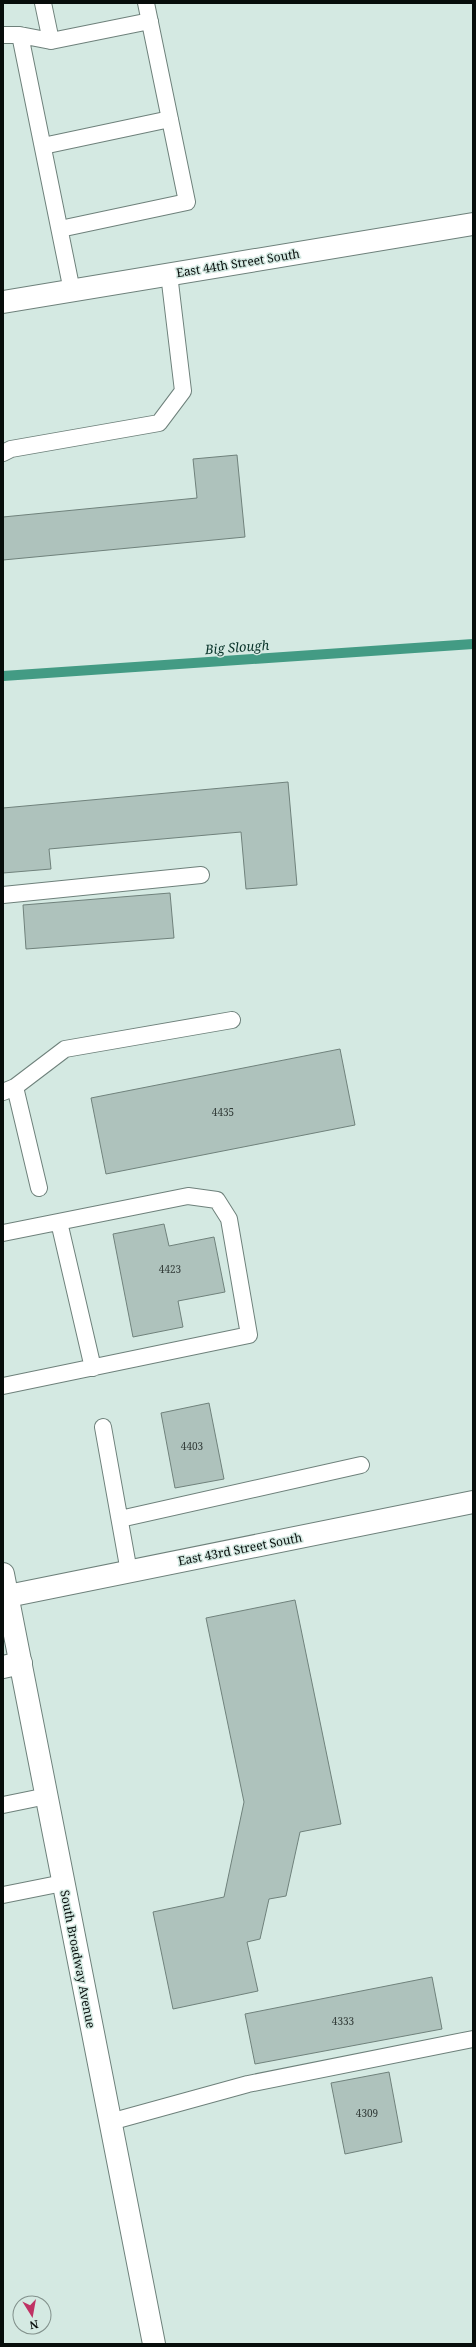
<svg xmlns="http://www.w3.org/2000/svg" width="476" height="2347" font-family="'Noto Serif',serif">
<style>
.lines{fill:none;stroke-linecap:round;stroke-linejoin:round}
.stream{stroke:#439b84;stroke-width:10}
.building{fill:#aec2bc;stroke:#70827c}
.lane-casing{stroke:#6e817b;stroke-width:18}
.street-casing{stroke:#6e817b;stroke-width:24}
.primary-casing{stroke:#6e817b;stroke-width:24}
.lane{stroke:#fff;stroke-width:16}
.street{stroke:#fff;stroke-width:22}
.primary{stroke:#fff;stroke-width:22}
.labels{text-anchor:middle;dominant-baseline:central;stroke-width:3;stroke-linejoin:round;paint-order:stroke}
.number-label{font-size:10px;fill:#313a37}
.street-label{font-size:12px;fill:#070d0b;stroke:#d4e9e2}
.water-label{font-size:13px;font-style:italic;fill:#073228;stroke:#d4e9e2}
</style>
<rect width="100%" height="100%" fill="#d4e9e2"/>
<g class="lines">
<!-- stream -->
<path class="stream" d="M3 676 473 644"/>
</g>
<!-- building -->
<path class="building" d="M237 455 245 537 3 560V517L197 498 193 459Z
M288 782 297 885 246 889 241 832 49 849 51 869 3 873V808Z
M170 893 174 938 26 949 23 905Z
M340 1049 355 1125 106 1174 91 1098Z
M164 1224 169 1246 214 1237 225 1292 178 1301 183 1327 133 1337 113 1234Z
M209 1403 224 1479 175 1488 161 1413Z
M295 1600 341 1824 300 1832 286 1896 269 1899 260 1939 247 1942 258 1991 173 2009 153 1912 224 1897 244 1802 206 1618Z
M432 1977 442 2029 255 2064 245 2014Z
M389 2072 402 2142 345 2154 331 2083Z"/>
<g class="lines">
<!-- lane casing -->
<g class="lane-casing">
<path id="lane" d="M3 35H20L72 291
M20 35 51 41 43 3
M51 41 150 21
M43 146 170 119
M60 229 187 202 146 3
M3 453 11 449 159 423 183 391 169 274
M3 895 201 875
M15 1087 39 1188
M3 1092 15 1087 65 1049 232 1020
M59 1222 93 1368
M3 1233 188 1196 217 1200 229 1219 249 1335 3 1386
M103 1427 129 1572
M120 1519 361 1465
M3 1805 47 1796
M3 1895 63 1883
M110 2122 248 2084 473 2039"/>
</g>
<!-- street casing -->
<g class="street-casing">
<path id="street" d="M3 302 473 224
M8 1596 473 1502
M3 1667 21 1663"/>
</g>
<!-- primary casing -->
<g class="primary-casing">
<path id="primary" d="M3 1574 154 2344"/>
</g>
<!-- lane -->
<use href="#lane" class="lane"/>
<!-- street -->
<use href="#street" class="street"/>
<!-- primary -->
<use href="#primary" class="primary"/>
</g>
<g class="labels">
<!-- number labels -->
<g class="number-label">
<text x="223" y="1112">4435</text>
<text x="170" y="1269">4423</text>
<text x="192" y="1446">4403</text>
<text x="343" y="2021">4333</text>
<text x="367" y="2113">4309</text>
</g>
<!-- street labels -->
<g class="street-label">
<text transform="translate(238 263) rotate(-9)">East 44th Street South</text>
<text transform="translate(240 1549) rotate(-11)">East 43rd Street South</text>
<text transform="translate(78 1959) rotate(79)">South Broadway Avenue</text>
</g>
<!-- water labels -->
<g class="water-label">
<text transform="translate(237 647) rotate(-4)">Big Slough</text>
</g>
</g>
<!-- border -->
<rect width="476" height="2347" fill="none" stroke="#070d0b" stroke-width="8"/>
<!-- north arrow -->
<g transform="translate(32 2315) rotate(169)"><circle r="19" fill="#d4e9e2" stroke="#82918c"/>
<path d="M0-3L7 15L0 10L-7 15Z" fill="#bf3264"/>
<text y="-6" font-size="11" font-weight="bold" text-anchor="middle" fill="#070d0b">N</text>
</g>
</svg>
